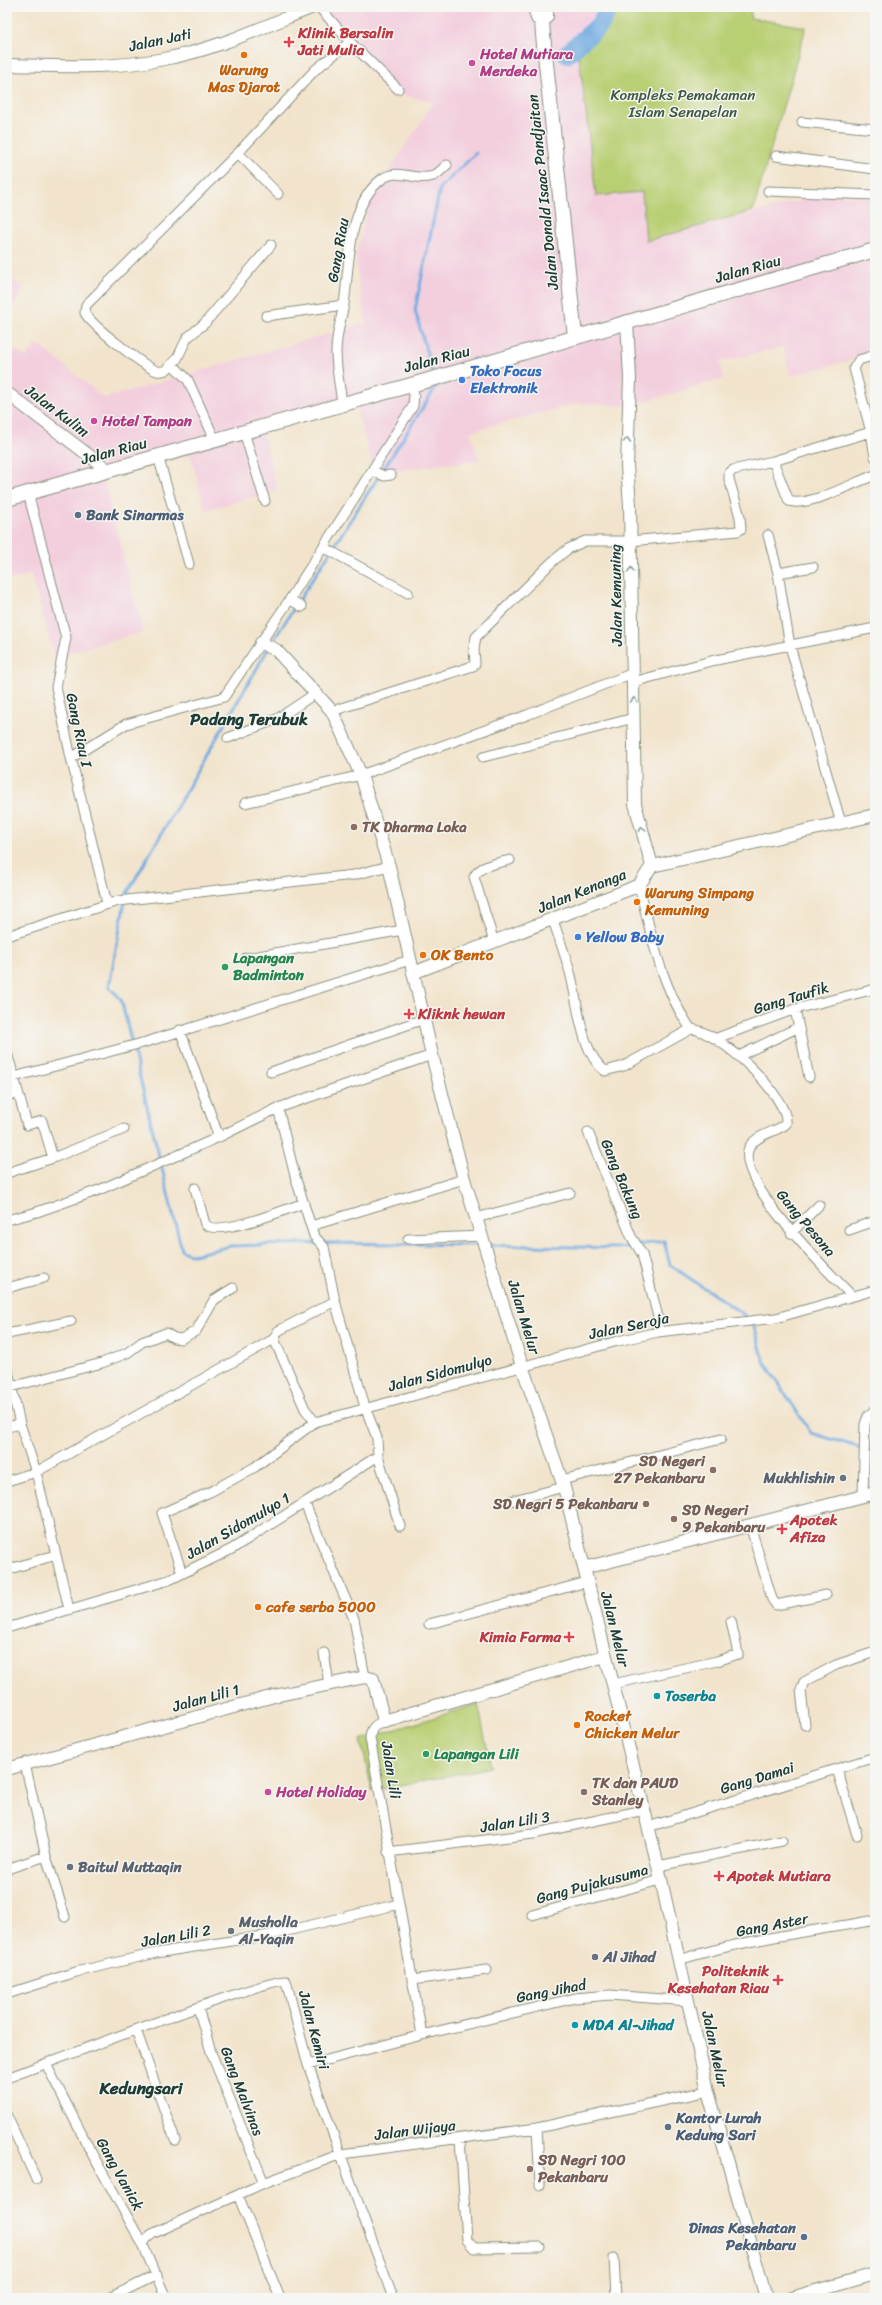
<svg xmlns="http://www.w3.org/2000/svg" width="882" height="2305" font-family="Sriracha,sans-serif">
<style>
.built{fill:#f3cfde}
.green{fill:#b9cf73;stroke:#6c8654}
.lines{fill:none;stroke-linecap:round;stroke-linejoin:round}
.stream{stroke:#71abe1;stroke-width:3}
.river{stroke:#71abe1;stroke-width:19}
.street-casing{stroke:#889080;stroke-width:11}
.secondary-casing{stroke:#889080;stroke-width:14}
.primary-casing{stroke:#889080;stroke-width:16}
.street{stroke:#fff;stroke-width:9}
.secondary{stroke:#fff;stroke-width:12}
.primary{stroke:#fff;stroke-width:14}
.oneway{stroke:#8f9e9a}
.health-dot{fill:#e0444e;stroke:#f6f6f2;stroke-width:1.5}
.food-dot{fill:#e8710a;stroke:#f6f6f2;stroke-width:1.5}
.hotel-dot{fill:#d1479c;stroke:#f6f6f2;stroke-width:1.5}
.shop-dot{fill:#3f7fe0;stroke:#f6f6f2;stroke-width:1.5}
.service-dot{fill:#5c6f8a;stroke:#f6f6f2;stroke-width:1.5}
.education-dot{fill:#8d6e63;stroke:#f6f6f2;stroke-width:1.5}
.leisure-dot{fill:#2e9e5b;stroke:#f6f6f2;stroke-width:1.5}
.worship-dot{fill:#6b7280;stroke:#f6f6f2;stroke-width:1.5}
.culture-dot{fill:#0f9aa8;stroke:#f6f6f2;stroke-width:1.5}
.labels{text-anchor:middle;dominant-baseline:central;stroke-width:3;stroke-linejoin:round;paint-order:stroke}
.health-label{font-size:15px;font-weight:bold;fill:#be3a42;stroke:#f6f6f2;text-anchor:start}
.street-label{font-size:15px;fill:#1f3d34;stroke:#f6f6f2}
.hotel-label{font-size:15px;font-weight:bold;fill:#b23c85;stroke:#f6f6f2;text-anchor:start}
.food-label{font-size:15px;font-weight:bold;fill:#c56008;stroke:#f6f6f2;text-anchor:start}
.park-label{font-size:15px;fill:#3e5a41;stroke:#f6f6f2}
.shop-label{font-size:15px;font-weight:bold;fill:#366cbe;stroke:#f6f6f2;text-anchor:start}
.service-label{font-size:15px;font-weight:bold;fill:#4e5e75;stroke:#f6f6f2;text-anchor:start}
.education-label{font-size:15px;font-weight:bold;fill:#785e54;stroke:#f6f6f2;text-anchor:start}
.leisure-label{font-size:15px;font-weight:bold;fill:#27864d;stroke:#f6f6f2;text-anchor:start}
.worship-label{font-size:15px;font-weight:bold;fill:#5b616d;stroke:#f6f6f2;text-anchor:start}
.culture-label{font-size:15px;font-weight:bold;fill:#0d838f;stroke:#f6f6f2;text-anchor:start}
.quarter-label{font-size:17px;font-weight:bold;fill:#1f3d34;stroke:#f6f6f2}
</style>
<rect width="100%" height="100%" fill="#f6f6f2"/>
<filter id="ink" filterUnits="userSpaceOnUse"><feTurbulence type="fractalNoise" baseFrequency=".025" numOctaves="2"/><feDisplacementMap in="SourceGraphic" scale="8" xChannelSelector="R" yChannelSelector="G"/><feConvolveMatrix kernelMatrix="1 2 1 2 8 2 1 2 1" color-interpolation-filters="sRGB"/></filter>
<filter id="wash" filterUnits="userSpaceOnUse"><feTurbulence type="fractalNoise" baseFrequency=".012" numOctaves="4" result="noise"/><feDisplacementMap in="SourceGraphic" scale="16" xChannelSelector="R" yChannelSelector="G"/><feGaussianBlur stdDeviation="0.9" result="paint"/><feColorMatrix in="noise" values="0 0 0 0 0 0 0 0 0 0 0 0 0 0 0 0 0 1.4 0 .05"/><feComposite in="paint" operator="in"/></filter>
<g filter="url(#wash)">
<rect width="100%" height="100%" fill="#f2e4cc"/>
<!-- built -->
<path class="built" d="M316 7H603L595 22 579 37 596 196 642 192 646 241 820 195 875 197V352L855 359 791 376 783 347 720 362 724 379 629 406 578 403 470 432 479 460 374 473 356 407 262 432 278 491 205 510 190 454 103 478 143 632 54 657 31 574 7 581V346L26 357 37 343 104 398 366 323 359 288 355 254 373 195 434 102 389 92 313 10Z
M7 275 24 288 7 315Z"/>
<!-- green -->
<path class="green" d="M612 7H752L750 18 806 27 753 211 646 241 642 192 596 196 579 55 604 26Z
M478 1704 491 1767 372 1791 361 1740Z"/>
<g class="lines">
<!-- stream -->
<path class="stream" d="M433 375 415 310 440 188 476 153
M271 644 436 387 435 383
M268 649 126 895 109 987 121 999 182 1251 193 1255 230 1246 317 1243
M323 1243 481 1245
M489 1245 619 1248 664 1241 670 1265 743 1314 755 1329 764 1361 811 1433 875 1452"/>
<!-- river -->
<path class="river" d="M567 54 600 25 609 7"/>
</g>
</g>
<g filter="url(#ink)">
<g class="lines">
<!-- street casing -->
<g class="street-casing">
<path id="street" d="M350 42 398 89
M802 122 875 129
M238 153 278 194
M776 156 875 169
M768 191 875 195
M271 245 205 323 187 338 177 359 166 370C163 371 160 372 157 371 145 367 90 324 85 313L86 305 238 153 315 70 350 42 319 7
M266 316 344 305
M875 355 859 360 854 368 871 432 875 457
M173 365 188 380 215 440
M342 403C340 387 336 369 336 352 336 335 341 320 344 304 350 264 347 205 382 179 398 167 416 182 433 176 438 174 443 168 447 165
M244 432 265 501
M158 456 189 564
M773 461 789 501C808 508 855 482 875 475
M373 471 384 476 391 475
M28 493 66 638 56 687 71 758 107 903
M768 535 778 573
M323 547 408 593
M813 567 778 573 790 646 841 823
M290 599 302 607
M633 682 711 661 875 628
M332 711 473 666 475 664 474 648 476 637 553 561 568 549 585 541H630L738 531 741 529 740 517 729 479V473L733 470 773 461 871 432
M228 738 277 719 316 693
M483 757 634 718
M71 758 126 724 224 697 290 599 413 406 414 394 410 384
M245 803 361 775 527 715 633 673
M639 885C651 934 661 987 691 1029 718 1030 790 1097 786 1124 776 1132 758 1134 750 1146 730 1177 832 1275 852 1296
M553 920C559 938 566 957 571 976 578 1004 581 1053 605 1071L624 1066 691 1029
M7 936 118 901 354 875 389 866
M494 942 474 877C479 865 499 863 510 860
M246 958 403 930
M795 1009 809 1077
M180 1030 219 1137
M717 1038 795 1009 875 989
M7 1053 14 1077 146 1042 410 960
M739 1056 797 1028
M271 1072 424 1019
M14 1077 27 1125 42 1121 53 1158 124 1129
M7 1096 18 1093
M588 1132 631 1236 642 1254 658 1317V1332
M7 1173 53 1158
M195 1188 205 1224C217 1238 287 1209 304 1203
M476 1218 570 1193
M7 1220 37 1212 99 1190 219 1137 278 1108 432 1055
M311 1226 464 1179
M849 1230 875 1221
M791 1233 819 1205
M408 1239 482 1236
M7 1288 44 1278
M7 1334 71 1321
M274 1339 278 1331 335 1301
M7 1367 20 1424 36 1472 69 1609
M11 1387 102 1363 127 1353 142 1342 166 1333 174 1338 181 1339 196 1331 214 1300 233 1288
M7 1427 20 1424
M378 1456 400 1526
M562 1480 721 1439
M7 1481 36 1472 274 1339 305 1409 315 1422 618 1341 658 1332 776 1318 875 1290
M863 1496 865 1424 868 1416 875 1410
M510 1501 564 1487
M305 1504 354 1619 365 1677
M750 1525 772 1599 776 1605 826 1595
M7 1570 55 1555
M182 1573 162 1513 210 1492 255 1467 315 1422
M429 1624 587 1582
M7 1628 169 1580 232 1549 378 1456 377 1438 365 1407 335 1301 324 1247 314 1236 295 1176 278 1108
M324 1653 329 1684
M613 1684 717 1661 738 1654 731 1621
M384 1721C374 1725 371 1728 370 1738L422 2035
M805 1725 801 1690 804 1682 836 1665 875 1652
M25 1764 46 1856 65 1917
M837 1769 857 1835
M648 1827 875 1757
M388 1852 533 1834 644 1810
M658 1866 782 1841
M7 1869 46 1856
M532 1915 660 1880
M679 1960C741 1940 807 1932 870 1921
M412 1980 487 1970
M7 1994 76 1972 156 1953 270 1935 399 1904
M198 2008 212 2055 264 2183
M136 2030 175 2140
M46 2064 91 2152 143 2245 166 2298
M308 2065 422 2035 575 1998 610 1995 688 2001
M7 2078C40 2066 272 1976 286 1981L308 2065 393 2298
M7 2116 36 2179
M537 2128 540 2185
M460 2139 467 2240 474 2248 540 2247
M238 2195 280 2298
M143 2245 146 2239 152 2234 264 2183 341 2154 537 2128 708 2091
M614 2258 616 2298
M109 2298 157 2275"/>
</g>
<!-- secondary casing -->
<g class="secondary-casing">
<path id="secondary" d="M7 65C60 66 112 69 164 59 215 50 265 26 313 7
M627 322 630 378 627 466 630 505 635 804 652 866
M7 393 108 470
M261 643 276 650 332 711 361 775 389 866 432 1055 464 1179 522 1366 564 1487 658 1866 708 2091 766 2298
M413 973 630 889 639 885 652 866 875 815
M584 1568 875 1493
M7 1769 274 1696 365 1677 373 1679 384 1721 605 1656
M791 2298 875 2274"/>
</g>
<!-- primary casing -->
<g class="primary-casing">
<path id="primary" d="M535 7 538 18 542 21
M546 7V16L542 21 543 35 575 337
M7 499 450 374 875 250"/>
</g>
<!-- street -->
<use href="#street" class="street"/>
<!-- secondary -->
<use href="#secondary" class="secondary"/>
<!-- primary -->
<use href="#primary" class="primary"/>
</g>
<!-- one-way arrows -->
<defs><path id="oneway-chevron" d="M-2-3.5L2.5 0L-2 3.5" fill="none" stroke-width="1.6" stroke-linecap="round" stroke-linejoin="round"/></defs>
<g class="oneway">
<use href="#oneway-chevron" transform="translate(627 440) rotate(-89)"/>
<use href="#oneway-chevron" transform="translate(631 570) rotate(-91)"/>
<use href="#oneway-chevron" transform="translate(634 700) rotate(-91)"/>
<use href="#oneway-chevron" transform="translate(642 829) rotate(-105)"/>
</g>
</g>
<!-- markers -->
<g class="health-dot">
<path d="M287 36h4v4h4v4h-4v4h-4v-4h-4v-4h4z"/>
<path d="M407 1008h4v4h4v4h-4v4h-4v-4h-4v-4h4z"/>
<path d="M780 1523h4v4h4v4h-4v4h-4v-4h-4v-4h4z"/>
<path d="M567 1631h4v4h4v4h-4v4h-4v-4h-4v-4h4z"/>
<path d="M717 1870h4v4h4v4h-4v4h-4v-4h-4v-4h4z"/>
<path d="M776 1974h4v4h4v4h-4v4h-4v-4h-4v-4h4z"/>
</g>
<g class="food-dot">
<circle cx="244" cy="55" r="4"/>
<circle cx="637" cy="902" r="4"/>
<circle cx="423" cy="955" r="4"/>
<circle cx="258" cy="1607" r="4"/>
<circle cx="577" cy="1725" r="4"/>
</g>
<g class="hotel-dot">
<circle cx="472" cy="63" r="4"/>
<circle cx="94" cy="421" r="4"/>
<circle cx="268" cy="1792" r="4"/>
</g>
<g class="shop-dot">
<circle cx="462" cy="380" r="4"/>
<circle cx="578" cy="937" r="4"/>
</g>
<g class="service-dot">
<circle cx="78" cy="515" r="4"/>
<circle cx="668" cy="2127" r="4"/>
<circle cx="804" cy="2237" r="4"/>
</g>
<g class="education-dot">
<circle cx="354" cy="827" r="4"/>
<circle cx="713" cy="1470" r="4"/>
<circle cx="646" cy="1504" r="4"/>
<circle cx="674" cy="1519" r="4"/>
<circle cx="584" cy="1792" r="4"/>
<circle cx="530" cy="2169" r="4"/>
</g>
<g class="leisure-dot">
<circle cx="225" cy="967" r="4"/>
<circle cx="426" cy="1754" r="4"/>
</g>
<g class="worship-dot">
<circle cx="843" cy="1478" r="4"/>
<circle cx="70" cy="1867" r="4"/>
<circle cx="231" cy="1931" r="4"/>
<circle cx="595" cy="1957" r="4"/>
</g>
<g class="culture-dot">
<circle cx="657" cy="1696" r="4"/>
<circle cx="575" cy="2025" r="4"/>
</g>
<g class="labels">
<!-- health labels -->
<g class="health-label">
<text x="298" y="33">Klinik Bersalin<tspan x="298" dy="17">Jati Mulia</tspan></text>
<text x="418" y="1014">Kliknk hewan</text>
<text x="790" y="1520">Apotek<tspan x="790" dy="17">Afiza</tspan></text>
<text x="561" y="1637" text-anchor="end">Kimia Farma</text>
<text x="727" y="1876">Apotek Mutiara</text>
<text x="769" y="1971" text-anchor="end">Politeknik<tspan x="769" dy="17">Kesehatan Riau</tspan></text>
</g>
<!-- street labels -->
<g class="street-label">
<text transform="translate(160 40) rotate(-12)">Jalan Jati</text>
<text transform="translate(543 192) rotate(-96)">Jalan Donald Isaac Pandjaitan</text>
<text transform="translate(338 250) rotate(-80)">Gang Riau</text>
<text transform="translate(748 269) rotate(-16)">Jalan Riau</text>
<text transform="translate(437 359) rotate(-15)">Jalan Riau</text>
<text transform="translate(57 411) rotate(37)">Jalan Kulim</text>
<text transform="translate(114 451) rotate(-15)">Jalan Riau</text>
<text transform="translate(616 595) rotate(-91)">Jalan Kemuning</text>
<text transform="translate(79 730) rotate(78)">Gang Riau I</text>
<text transform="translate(582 891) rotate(-22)">Jalan Kenanga</text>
<text transform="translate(791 998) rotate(-17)">Gang Taufik</text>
<text transform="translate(622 1179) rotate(67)">Gang Bakung</text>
<text transform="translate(806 1223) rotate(50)">Gang Pesona</text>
<text transform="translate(524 1317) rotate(73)">Jalan Melur</text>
<text transform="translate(629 1326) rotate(-12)">Jalan Seroja</text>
<text transform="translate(440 1373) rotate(-15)">Jalan Sidomulyo</text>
<text transform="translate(238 1526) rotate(-30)">Jalan Sidomulyo 1</text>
<text transform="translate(615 1629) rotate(76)">Jalan Melur</text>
<text transform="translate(206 1698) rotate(-15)">Jalan Lili 1</text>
<text transform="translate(391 1770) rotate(81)">Jalan Lili</text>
<text transform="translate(757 1778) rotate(-17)">Gang Damai</text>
<text transform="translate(515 1822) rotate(-9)">Jalan Lili 3</text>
<text transform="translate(592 1884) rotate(-15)">Gang Pujakusuma</text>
<text transform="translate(772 1925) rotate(-11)">Gang Aster</text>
<text transform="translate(176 1936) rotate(-10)">Jalan Lili 2</text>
<text transform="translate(551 1991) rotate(-11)">Gang Jihad</text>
<text transform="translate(314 2030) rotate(75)">Jalan Kemiri</text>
<text transform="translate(715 2049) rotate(78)">Jalan Melur</text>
<text transform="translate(242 2091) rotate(69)">Gang Malvinas</text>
<text transform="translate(415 2130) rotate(-7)">Jalan Wijaya</text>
<text transform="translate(120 2174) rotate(61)">Gang Vanick</text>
</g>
<!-- hotel labels -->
<g class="hotel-label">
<text x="480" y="54">Hotel Mutiara<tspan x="480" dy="17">Merdeka</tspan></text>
<text x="102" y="421">Hotel Tampan</text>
<text x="276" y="1792">Hotel Holiday</text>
</g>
<!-- food labels -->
<g class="food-label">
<text x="244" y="70" text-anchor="middle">Warung<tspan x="244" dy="17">Mas Djarot</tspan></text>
<text x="645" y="893">Warung Simpang<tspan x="645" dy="17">Kemuning</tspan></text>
<text x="431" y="955">OK Bento</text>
<text x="266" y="1607">cafe serba 5000</text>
<text x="585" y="1716">Rocket<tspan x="585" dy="17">Chicken Melur</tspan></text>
</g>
<!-- park labels -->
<g class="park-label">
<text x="683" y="95">Kompleks Pemakaman<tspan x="683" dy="17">Islam Senapelan</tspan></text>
</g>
<!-- shop labels -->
<g class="shop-label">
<text x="470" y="371">Toko Focus<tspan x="470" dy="17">Elektronik</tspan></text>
<text x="586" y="937">Yellow Baby</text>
</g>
<!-- service labels -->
<g class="service-label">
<text x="86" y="515">Bank Sinarmas</text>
<text x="676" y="2118">Kantor Lurah<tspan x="676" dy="17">Kedung Sari</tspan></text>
<text x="796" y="2228" text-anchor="end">Dinas Kesehatan<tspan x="796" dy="17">Pekanbaru</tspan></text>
</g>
<!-- education labels -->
<g class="education-label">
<text x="362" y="827">TK Dharma Loka</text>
<text x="705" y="1461" text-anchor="end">SD Negeri<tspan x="705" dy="17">27 Pekanbaru</tspan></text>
<text x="638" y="1504" text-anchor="end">SD Negri 5 Pekanbaru</text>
<text x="682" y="1510">SD Negeri<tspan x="682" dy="17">9 Pekanbaru</tspan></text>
<text x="592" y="1783">TK dan PAUD<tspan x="592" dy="17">Stanley</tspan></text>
<text x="538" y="2160">SD Negri 100<tspan x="538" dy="17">Pekanbaru</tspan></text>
</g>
<!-- leisure labels -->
<g class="leisure-label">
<text x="233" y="958">Lapangan<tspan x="233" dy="17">Badminton</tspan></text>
<text x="434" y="1754">Lapangan Lili</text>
</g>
<!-- worship labels -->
<g class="worship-label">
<text x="835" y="1478" text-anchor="end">Mukhlishin</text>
<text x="78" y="1867">Baitul Muttaqin</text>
<text x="239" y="1922">Musholla<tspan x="239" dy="17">Al-Yaqin</tspan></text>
<text x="603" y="1957">Al Jihad</text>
</g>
<!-- culture labels -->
<g class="culture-label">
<text x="665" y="1696">Toserba</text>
<text x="583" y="2025">MDA Al-Jihad</text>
</g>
<!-- quarter labels -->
<g class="quarter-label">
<text x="249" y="719">Padang Terubuk</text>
<text x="141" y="2088">Kedungsari</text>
</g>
</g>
<!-- margin -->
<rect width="882" height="2305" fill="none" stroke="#f6f6f2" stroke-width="24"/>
</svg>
